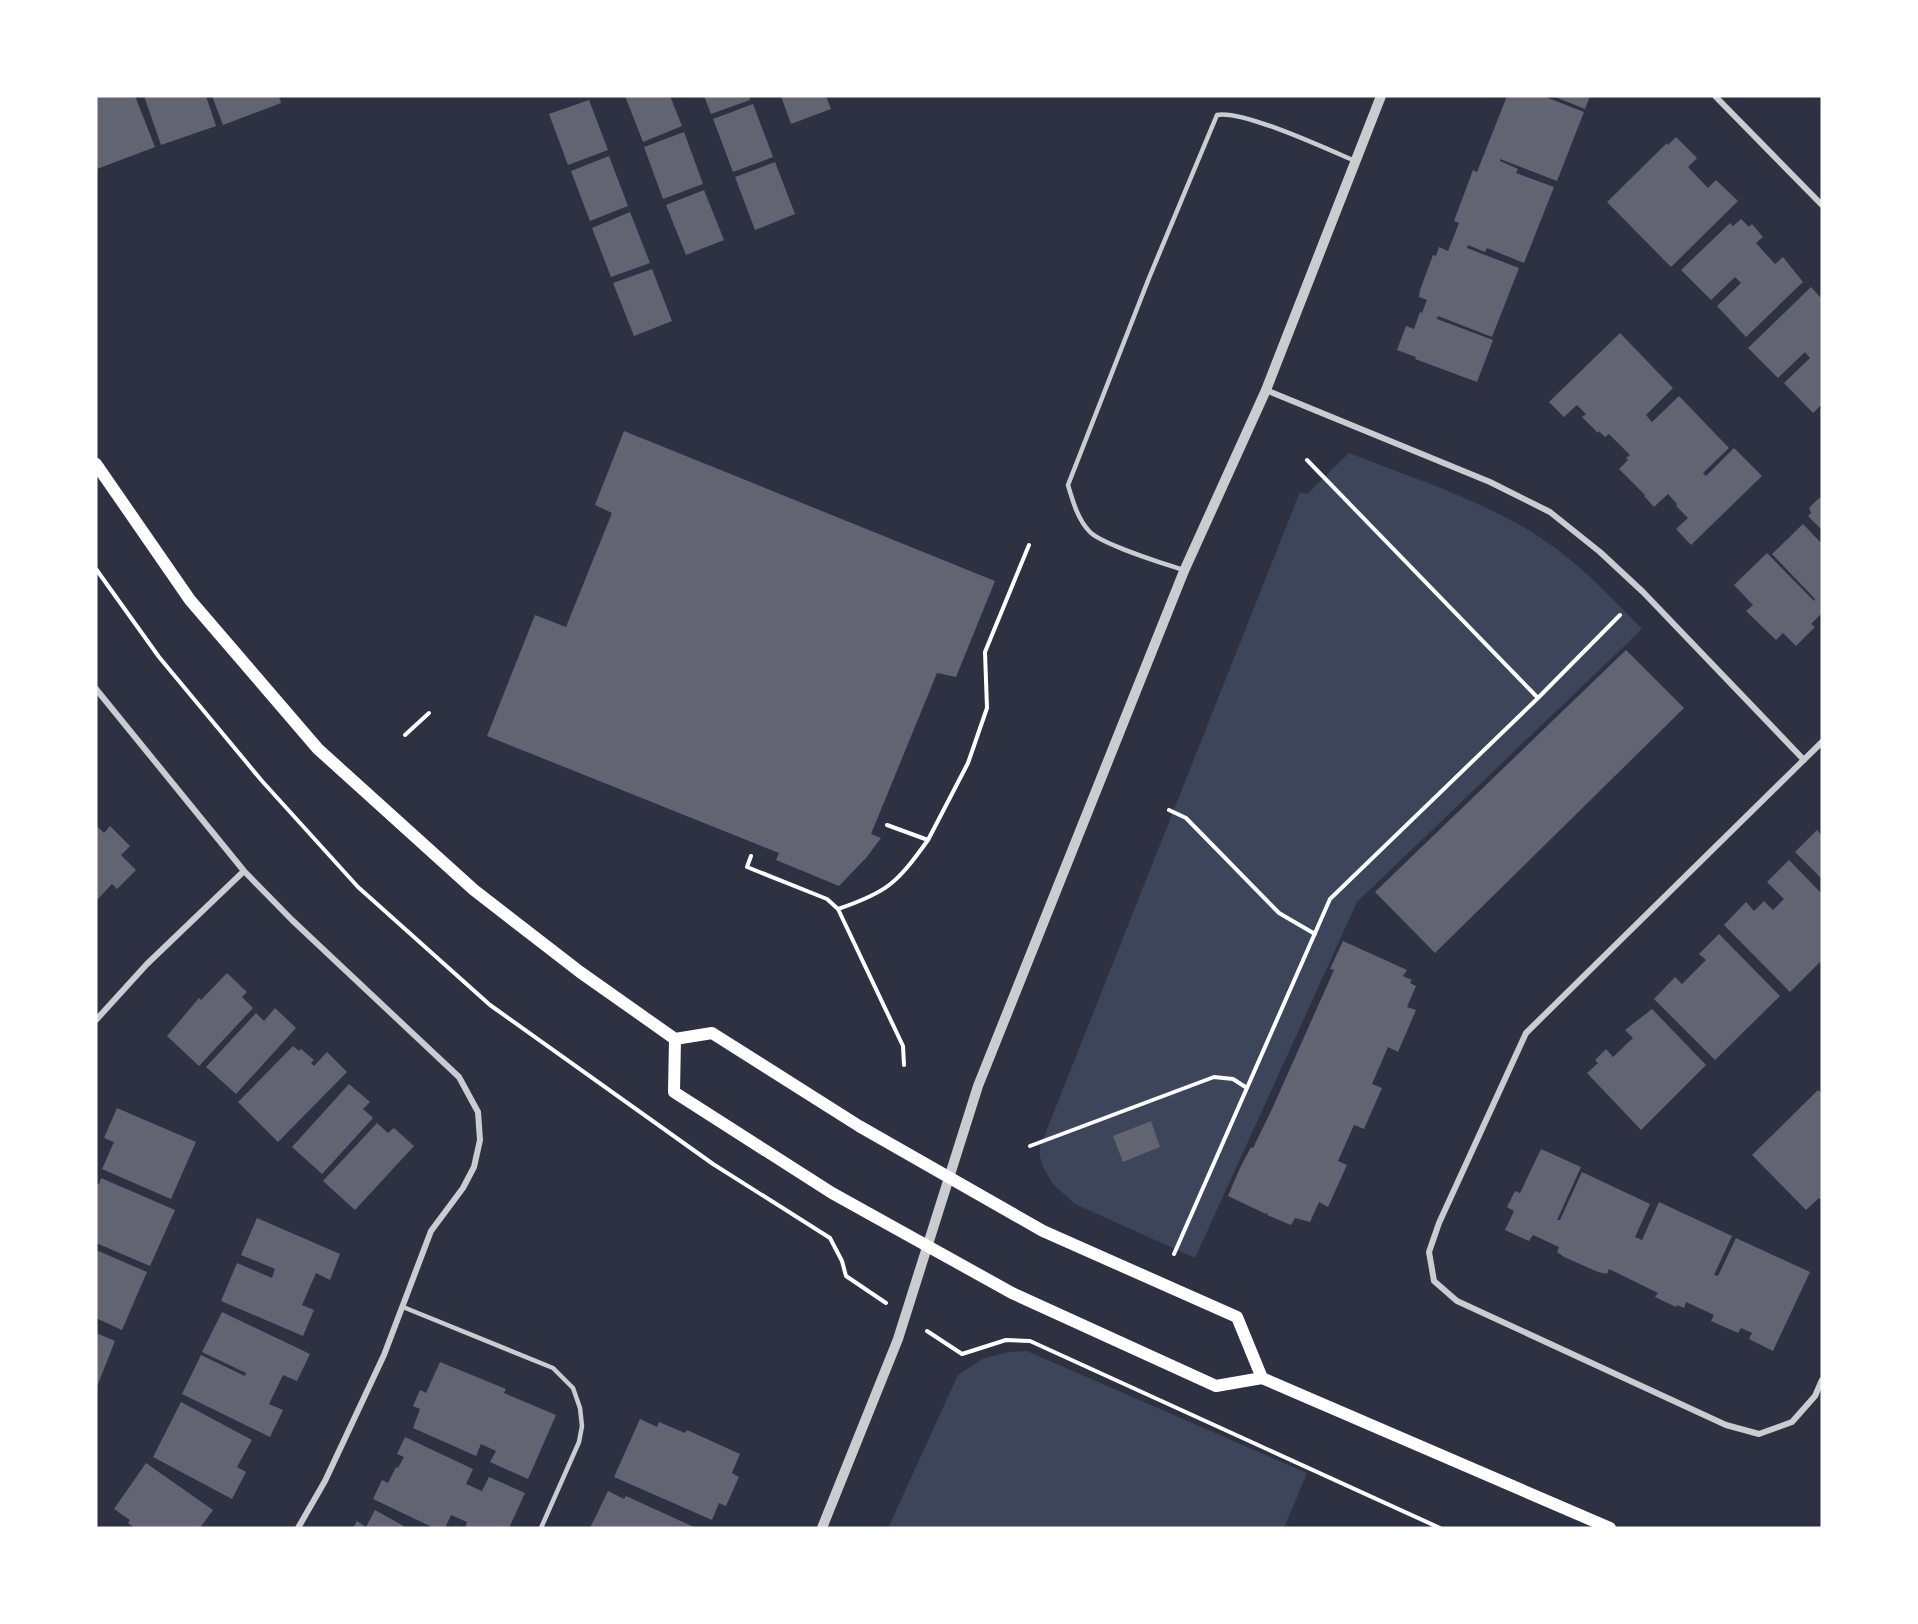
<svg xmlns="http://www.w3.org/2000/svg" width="1918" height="1624" font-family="'Work Sans',sans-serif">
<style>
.green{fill:#3c4559}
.building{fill:#626471}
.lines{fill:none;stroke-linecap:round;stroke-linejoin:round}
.path{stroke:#fff;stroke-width:4}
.service{stroke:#caccd0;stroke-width:4.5}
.minor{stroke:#caccd0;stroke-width:6}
.tertiary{stroke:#caccd0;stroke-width:10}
.secondary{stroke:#fff;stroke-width:12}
</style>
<rect width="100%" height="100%" fill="#2d3142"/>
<!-- green -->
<path class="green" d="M1349 453C1419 481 1497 504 1558 550 1589 573 1615 602 1642 629L1357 902 1195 1258 1075 1204 1052 1183 1044 1169 1040 1157V1147L1300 492 1307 494Z
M1027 1351 1307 1473 1284 1528H888L958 1375 982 1359 1008 1352Z"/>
<!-- building -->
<path class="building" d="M96 96H135L155 147 97 169Z
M144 96H206L216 126 161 145Z
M212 96H279L281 103 223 125Z
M625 96H670L682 126 643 142Z
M704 96H749L750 100 711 114Z
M781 96H826L831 109 791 124Z
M1507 96H1543L1584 112 1557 181 1500 159V161L1518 169 1516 173 1554 187 1524 263 1487 248 1485 252 1468 245 1467 248 1519 268 1492 337 1438 316 1437 319 1493 340 1477 382 1415 359 1416 357 1397 350 1406 326 1414 329 1420 312 1422 313 1427 300 1419 297 1420 290 1433 255 1436 256 1439 247 1448 251 1459 223 1454 221 1473 170 1477 172Z
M1553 96H1590L1585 109Z
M589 100 608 150 568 165 549 114Z
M753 104 773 157 733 172 713 119Z
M684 132 703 184 663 199 644 147Z
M1676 137 1697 158 1688 167 1708 188 1716 180 1738 201 1671 267 1607 202 1667 143 1668 145Z
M609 156 628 206 590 221 571 171Z
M775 162 795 214 755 230 735 177Z
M704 190 724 240 686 255 666 205Z
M630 212 650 263 611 277 592 228Z
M1741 219 1749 227 1752 224 1763 237 1756 243 1775 264 1783 257 1803 282 1746 337 1717 306 1741 283 1735 277 1711 300 1681 270 1730 223 1733 226Z
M652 269 672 321 634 336 613 283Z
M1811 287 1822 299V404L1813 413 1784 383 1810 358 1805 352 1778 378 1748 348Z
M1620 333 1673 388 1646 415 1652 422 1679 396 1729 448 1703 473 1706 476 1734 448 1762 476 1691 545 1676 529 1688 518 1676 506 1677 504 1668 494 1654 507 1644 496 1645 495 1619 469 1628 460 1626 458 1630 455 1609 434 1605 437 1599 431 1598 433 1582 417 1586 414 1577 405 1564 417 1549 402Z
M624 431 995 581 956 677 937 673 871 834 881 838 866 858 839 886 776 860 779 853 487 736 535 615 566 627 612 513 595 505Z
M1819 498 1822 500V530L1808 516 1811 513 1809 508Z
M1803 524 1822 544V613L1811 624 1815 627 1796 646 1783 633 1776 640 1746 611 1753 605 1734 585 1767 553 1814 601 1815 599 1772 554Z
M1626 650 1684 708 1435 953 1375 892Z
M96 825 104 833 110 826 130 846 121 855 136 870 117 889 112 884 96 901Z
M1817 830 1822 836V879L1795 852Z
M1789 860 1822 894V960L1790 992 1724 925 1746 902 1754 911 1764 901 1773 910 1784 899 1767 882Z
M1719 934 1780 996 1715 1060 1654 999 1675 977 1682 984 1706 960 1699 954Z
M1343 941 1407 970 1403 976 1412 980 1410 983 1416 986 1407 1007 1416 1010 1398 1052 1388 1047 1372 1084 1382 1088 1364 1129 1354 1125 1338 1161 1347 1165 1328 1207 1319 1202 1310 1222 1295 1218 1291 1225 1267 1215 1268 1212 1266 1214 1228 1196 1240 1168 1251 1147 1253 1148 1272 1109 1334 970 1330 969Z
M227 973 247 992 242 997 253 1008 199 1066 167 1036 199 998 201 1000Z
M275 1008 296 1028 236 1094 206 1067 256 1013 264 1021Z
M1652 1009 1706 1065 1641 1130 1587 1073 1598 1063 1595 1060 1606 1049 1613 1057 1633 1038 1625 1030Z
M293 1046 299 1051 301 1049 314 1060 311 1063 314 1066 327 1052 347 1072 278 1142 238 1102Z
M349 1084 370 1102 363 1109 373 1118 322 1174 292 1147Z
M1818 1090 1822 1094V1201L1819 1198 1806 1210 1752 1155Z
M117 1108 196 1142 171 1199 102 1169 114 1142 104 1138Z
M1151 1121 1160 1147 1123 1162 1113 1136Z
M377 1123 388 1133 394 1128 414 1146 355 1210 323 1181Z
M1541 1149 1581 1167 1557 1220H1560L1582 1172 1650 1204 1635 1237 1642 1240 1659 1202 1732 1236 1714 1275 1718 1276 1736 1238 1810 1272 1773 1351 1749 1339 1752 1333 1741 1328 1738 1333 1711 1321 1714 1315 1686 1302 1684 1308 1677 1305 1676 1307 1655 1297 1658 1293 1609 1269 1607 1274 1598 1272 1564 1257 1557 1252 1559 1247 1533 1235 1529 1241 1505 1230 1514 1211 1507 1207 1515 1191 1520 1193Z
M101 1178 175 1210 150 1266 96 1243V1184H99Z
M257 1218 340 1254 330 1280 316 1273 302 1305 314 1310 303 1336 221 1301 237 1263 272 1278 275 1269 241 1255Z
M96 1250 147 1272 122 1330 96 1318Z
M222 1312 310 1354 297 1381 283 1375 269 1404 283 1410 270 1437 182 1394 201 1355 245 1376 246 1373 202 1352Z
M96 1333 115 1341 96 1389Z
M440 1362 506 1389 504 1393 556 1415 528 1479 490 1462 496 1451 481 1444 476 1456 413 1428 420 1409 413 1406 420 1390 426 1393Z
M181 1402 252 1440 237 1467 246 1472 232 1499 153 1457Z
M640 1419 657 1427 659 1422 685 1433 687 1430 740 1454 732 1473 739 1477 726 1506 719 1503 712 1520 614 1477Z
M405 1437 473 1469 466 1484 482 1491 489 1477 525 1493 509 1528H465L467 1522 451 1515 445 1528H434L373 1499 382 1480 388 1483 396 1467 398 1468 404 1457 397 1454Z
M146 1463 213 1510 200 1528H135L128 1523 130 1520 114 1509Z
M608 1491 624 1499 626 1496 696 1528H590Z
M375 1510 407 1528H353L357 1521 366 1527Z"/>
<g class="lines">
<!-- path -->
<path class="path" d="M1307 460 1538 698
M96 569 159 657 262 781 358 887 490 1005 713 1164 830 1238 842 1261 846 1276 886 1303
M405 735 429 713
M1169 810 1186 818 1279 913 1315 934
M887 825 928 840C897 883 888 892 838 909L903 1046 904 1065
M928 840 968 763 987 708 985 652 1029 545
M751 856 747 867 827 899 838 909
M1030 1146 1214 1077 1233 1079 1247 1088
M1174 1254 1330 899 1538 698 1620 615
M927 1331 962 1354 1006 1340 1030 1341 1440 1528"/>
<!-- service -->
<path class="service" d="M1183 570C1163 563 1103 545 1090 532 1078 520 1073 502 1068 485L1149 278 1217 115C1241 109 1329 150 1355 161
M403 1307 553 1368 573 1388 580 1408 582 1426 579 1442 541 1528"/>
<!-- minor -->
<path class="minor" d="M1715 96 1822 205
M1266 390 1490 482 1550 512 1600 552 1643 592 1804 760
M96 689 244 871 292 920 459 1077 478 1112 480 1140 474 1167 463 1188 431 1231 384 1355 325 1481 298 1528
M1822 742 1526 1033 1439 1223 1429 1252 1434 1281 1457 1301 1726 1425 1759 1434 1792 1422 1815 1396 1822 1380
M96 1020 147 964 244 871"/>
<!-- tertiary -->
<path class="tertiary" d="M822 1528 898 1339 978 1086 1184 571 1266 390 1381 96"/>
<!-- secondary -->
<path class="secondary" d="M96 464 190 600 318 749 474 890 580 972 675 1039 712 1033 859 1126 1043 1231 1237 1317 1262 1378
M675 1039 674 1092 832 1193 1012 1293 1216 1386 1262 1378 1610 1528"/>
</g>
<!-- border -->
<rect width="1918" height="1624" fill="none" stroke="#ffffff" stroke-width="195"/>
</svg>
